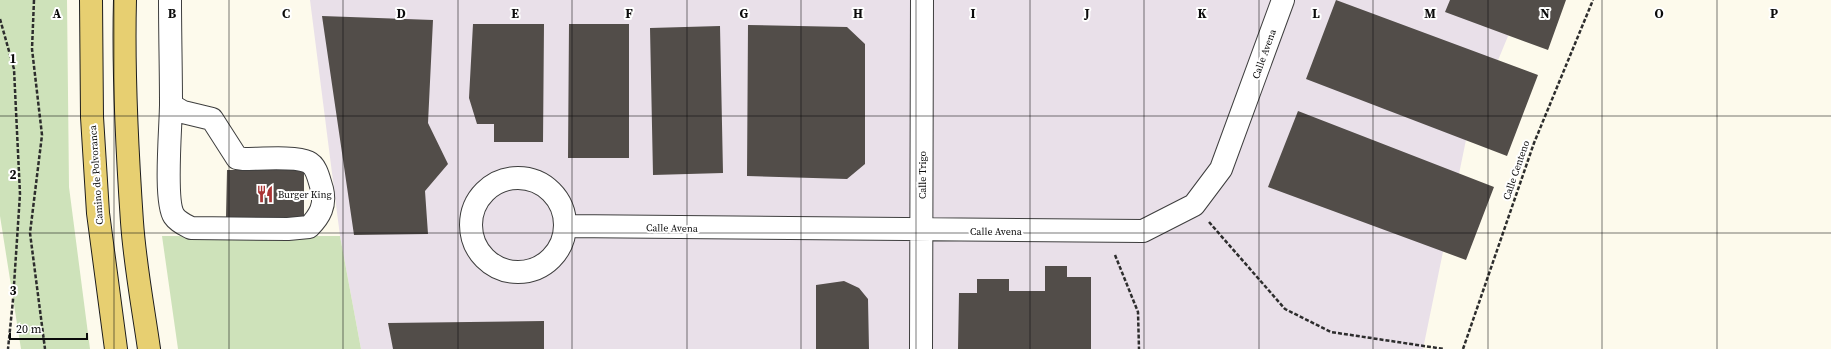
<svg xmlns="http://www.w3.org/2000/svg" width="1831" height="349" font-family="'Source Serif 4',serif">
<style>
.industrial{fill:#e9e0e9}
.green{fill:#cee2ba}
.building{fill:#524d49}
.lines{fill:none;stroke-linecap:round;stroke-linejoin:round}
.minor-casing{stroke:#3e3e3e;stroke-width:24}
.major-casing{stroke:#1c1c1c;stroke-width:24}
.path{stroke:#2d2d2d;stroke-width:2.5;stroke-dasharray:4 2;stroke-linecap:butt}
.minor{stroke:#fff;stroke-width:22}
.major{stroke:#e7cf71;stroke-width:22}
.grid{fill:none;stroke:#0b0b0b;stroke-width:1;stroke-opacity:0.55}
.labels{text-anchor:middle;dominant-baseline:central;stroke-width:4;stroke-linejoin:round;paint-order:stroke}
.street-label{font-size:10px;fill:#0b0b0b;stroke:#fff}
.poi-label{font-size:10px;fill:#0b0b0b;stroke:#fff;text-anchor:start}
.grid-label{font-size:13px;text-anchor:middle;font-weight:bold;fill:#0b0b0b;stroke:#fff;stroke-width:4;stroke-linejoin:round;paint-order:stroke}
</style>
<rect width="100%" height="100%" fill="#fdfaec"/>
<!-- industrial -->
<path class="industrial" d="M310 0H1523L1467 135 1423 349H361L340 236Z"/>
<!-- green -->
<path class="green" d="M0 0H67L69 187 90 349H21L0 216Z
M162 236H340L361 349H178Z"/>
<!-- building -->
<path class="building" d="M1336 0 1538 75 1507 156 1306 79Z
M1450 0H1566L1548 50 1445 12Z
M322 16 433 20 428 123 448 164 425 191 428 234 354 235Z
M473 24H544L543 142H494V124H477L469 98Z
M569 24H629V158H568Z
M748 25 847 27 865 44V164L847 179 747 176Z
M720 26 723 173 653 175 650 28Z
M1298 111 1494 187 1466 260 1268 187Z
M227 170H304V217H226Z
M1045 266H1067V277H1091V349H958L959 293H977V279H1009V291H1045Z
M844 281 859 288 868 299 869 349H816V285Z
M544 321V349H393L388 323Z"/>
<g class="lines">
<!-- minor casing -->
<g class="minor-casing">
<path id="minor" d="M170 0C170 35 171 69 171 104 171 125 164 201 174 216 178 222 185 225 191 228L288 229 309 227C320 216 326 205 322 189 319 180 317 166 308 162 296 156 260 159 244 159L237 158 212 119 183 112 171 105
M471 225a47 47 0 1 1 94 0a47 47 0 1 1-94 0Z
M566 226 1143 231 1194 205 1221 169 1283 0
M921 349 922 0"/>
</g>
<!-- major casing -->
<g class="major-casing">
<path id="major" d="M91 0 92 117 98 213 116 349
M125 0C123 74 127 149 132 222 135 265 143 307 149 349"/>
</g>
<!-- path -->
<path class="path" d="M34 0 32 49 42 135 30 233 45 349
M0 19 14 69 20 194 13 300 8 349
M1209 222 1285 309 1331 332 1444 349
M1115 255 1138 312 1139 349
M1463 349 1534 143 1593 0"/>
<!-- minor -->
<use href="#minor" class="minor"/>
<!-- major -->
<use href="#major" class="major"/>
</g>
<!-- grid -->
<path class="grid" d="M114 0V349M229 0V349M343 0V349M458 0V349M572 0V349M687 0V349M801 0V349M916 0V349M1030 0V349M1144 0V349M1259 0V349M1373 0V349M1488 0V349M1602 0V349M1717 0V349M0 116H1831M0 233H1831"/>
<!-- icons -->
<defs>
<g id="restaurant-bare" transform="scale(1.38)"><path d="M-5-6h1v4h1v-4h1v4h1v-4h1v5L-1.5 .5V6h-2V.5L-5-1ZM5-6V6H3V1.5H1.5Q1.5-4 5-6Z" fill="#aa3536" stroke="#fff" stroke-width="2.5" paint-order="stroke"/></g>
</defs>
<g fill-rule="evenodd">
<use href="#restaurant-bare" x="265" y="194"/>
</g>
<g class="labels">
<!-- street labels -->
<g class="street-label">
<text transform="translate(1264 54) rotate(-70)">Calle Avena</text>
<text transform="translate(1516 170) rotate(-71)">Calle Centeno</text>
<text transform="translate(96 175) rotate(-94)">Camino de Polvoranca</text>
<text transform="translate(922 175) rotate(-90)">Calle Trigo</text>
<text transform="translate(672 228) rotate(1)">Calle Avena</text>
<text x="996" y="231">Calle Avena</text>
</g>
<!-- poi labels -->
<g class="poi-label">
<text x="278" y="194">Burger King</text>
</g>
</g>
<g class="grid-label">
<text x="57" y="18">A</text>
<text x="172" y="18">B</text>
<text x="286" y="18">C</text>
<text x="401" y="18">D</text>
<text x="515" y="18">E</text>
<text x="629" y="18">F</text>
<text x="744" y="18">G</text>
<text x="858" y="18">H</text>
<text x="973" y="18">I</text>
<text x="1087" y="18">J</text>
<text x="1202" y="18">K</text>
<text x="1316" y="18">L</text>
<text x="1430" y="18">M</text>
<text x="1545" y="18">N</text>
<text x="1659" y="18">O</text>
<text x="1774" y="18">P</text>
<text x="13" y="63">1</text>
<text x="13" y="179">2</text>
<text x="13" y="295">3</text>
</g>
<!-- scale -->
<path d="M10 333v6h77v-6" fill="none" stroke="#0b0b0b" stroke-width="2"/>
<text x="16" y="333" font-size="12" fill="#0b0b0b" stroke="#ffffff" stroke-width="3" paint-order="stroke">20 m</text>
</svg>
